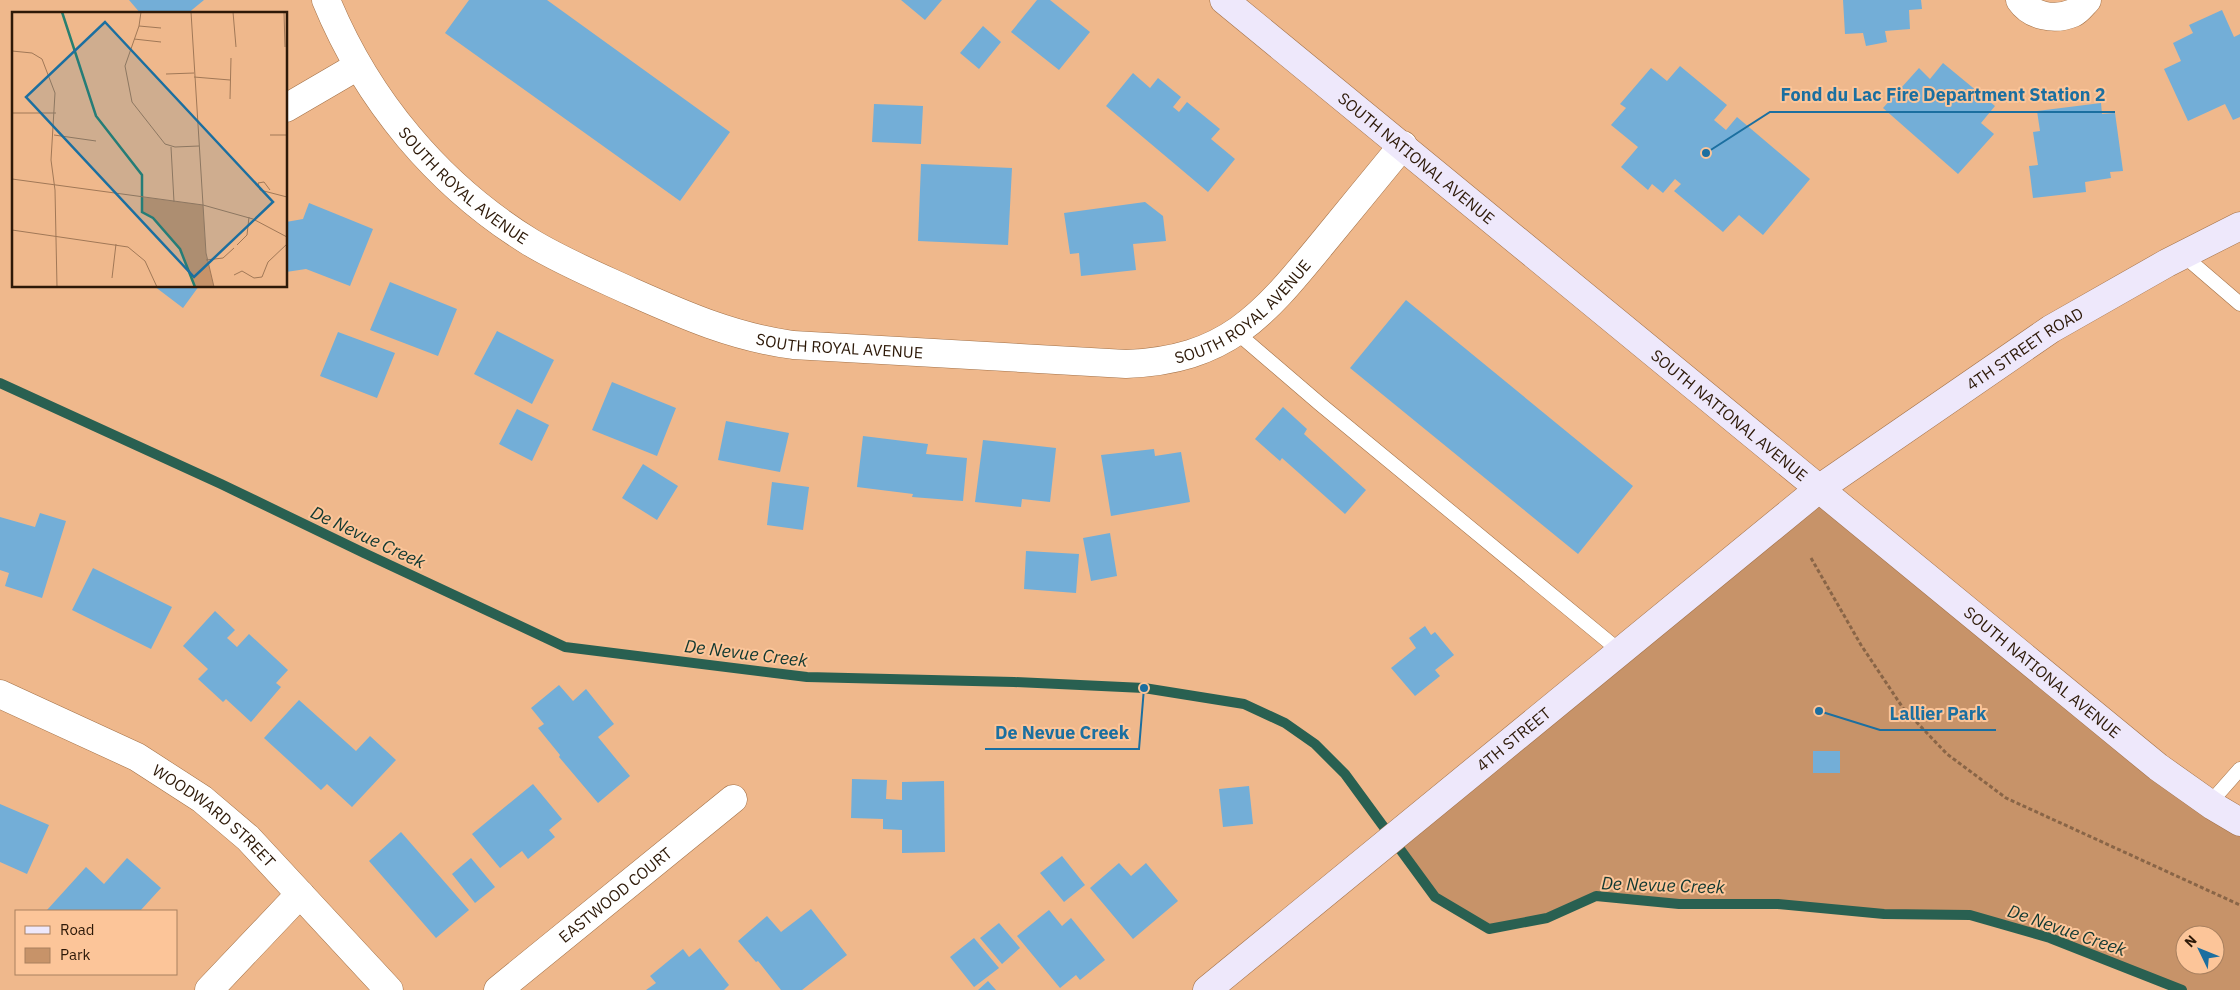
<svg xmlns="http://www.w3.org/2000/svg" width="2240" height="990" font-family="'IBM Plex Sans',sans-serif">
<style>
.green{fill:#c79369;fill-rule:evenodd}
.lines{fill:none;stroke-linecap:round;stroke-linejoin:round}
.stream{stroke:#296051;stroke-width:10}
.building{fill:#73aed7}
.lane-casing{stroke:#a37147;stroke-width:15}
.street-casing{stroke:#a37147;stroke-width:29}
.secondary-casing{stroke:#a37147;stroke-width:29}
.path{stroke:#896547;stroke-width:3;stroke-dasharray:4 2.5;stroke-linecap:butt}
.lane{stroke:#fff;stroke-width:14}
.street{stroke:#fff;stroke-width:28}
.secondary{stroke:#eee8fb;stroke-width:28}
.labels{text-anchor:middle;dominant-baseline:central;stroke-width:4;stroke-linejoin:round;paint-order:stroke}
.street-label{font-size:16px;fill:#2d1908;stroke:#fcc599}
.water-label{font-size:18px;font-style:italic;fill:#103831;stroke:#fcc599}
.inset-river{fill:none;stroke:#277f70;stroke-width:2.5}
.inset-road{fill:none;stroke:#a17857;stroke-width:1}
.view{fill:#1b6fa0;fill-opacity:0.15;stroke:#1b6fa0;stroke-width:2.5}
.inset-edge{fill:none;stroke:#2d1908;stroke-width:2.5}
.leader{fill:none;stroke:#1b6fa0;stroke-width:2}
.callout-dot{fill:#1b6fa0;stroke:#fcc599;stroke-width:2}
.callout-label{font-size:18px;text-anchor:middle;font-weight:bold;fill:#1b6fa0;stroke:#fcc599;stroke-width:4;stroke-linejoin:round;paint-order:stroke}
</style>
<rect width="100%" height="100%" fill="#efb88c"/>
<!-- green -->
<path class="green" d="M1820 488 2240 814V990H2181L2050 938 1970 915 1884 914 1778 904H1679L1596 896 1551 916 1489 929 1435 897 1392 839ZM2185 935H2215V965H2185Z"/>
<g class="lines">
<!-- stream -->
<path class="stream" d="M0 383 221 484 364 553 565 647 807 677 1014 682 1144 688 1244 704 1285 723 1315 744 1345 774 1435 897 1489 929 1547 918 1596 896 1679 904H1778L1884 914 1970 915 2050 938 2182 990"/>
</g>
<!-- building -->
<path class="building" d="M129 0H204L187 14H141Z
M469 0H547L730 132 680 201 445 33Z
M901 0H942L925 20Z
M1037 0H1050L1090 32 1059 70 1011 32Z
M1843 0H1921L1922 9 1909 10 1910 29 1885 31 1887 42 1866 46 1863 33 1845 34Z
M2222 10 2234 37 2240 34V117L2233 120 2225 104 2188 121 2164 69 2181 61 2173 43 2193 33 2189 25Z
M983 26 1001 42 979 69 960 53Z
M1943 63 1995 106 1981 123 1994 134 1958 174 1883 108 1919 68 1930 79Z
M1680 66 1727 105 1714 120 1726 130 1737 117 1810 179 1763 235 1739 215 1723 232 1674 191 1681 184 1675 179 1663 193 1652 184 1648 190 1621 167 1638 147 1611 125 1626 108 1620 104 1651 68 1667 81Z
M1133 73 1150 88 1158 78 1181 97 1173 107 1179 112 1187 102 1220 129 1211 139 1235 159 1208 192 1106 106Z
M2101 103 2102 114 2115 113 2123 171 2110 172 2111 178 2085 182 2086 192 2033 198 2029 166 2038 165 2033 132 2040 131 2037 111Z
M874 104 923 106 921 144 872 142Z
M921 164 1012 168 1008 245 918 241Z
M1145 202 1163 216 1166 241 1133 244 1136 270 1081 276 1079 253 1070 254 1064 213Z
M309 203 373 229 350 286 306 269 286 272V222L303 219Z
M390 282 457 309 438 356 370 330Z
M154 286H199L183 308Z
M1406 300 1633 486 1578 554 1350 368Z
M497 331 554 360 532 404 474 374Z
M338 332 395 353 377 398 320 376Z
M612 382 676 408 657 456 592 430Z
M1283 407 1307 429 1304 434 1366 490 1345 514 1282 458 1280 461 1255 439Z
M517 409 549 425 532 461 499 444Z
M726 421 789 433 780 472 718 460Z
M863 436 928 444 926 454 967 458 963 501 912 497 913 494 857 487Z
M983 440 1056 448 1050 502 1022 499 1021 507 975 502Z
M1154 449 1155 456 1181 452 1190 502 1111 516 1101 455Z
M643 464 678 486 657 520 622 498Z
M772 482 809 487 803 530 767 525Z
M40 513 66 521 42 598 5 586 9 573 0 570V517L35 527Z
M1110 533 1117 576 1091 581 1083 538Z
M1026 551 1079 554 1076 593 1024 589Z
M93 568 172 607 151 649 72 610Z
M215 611 235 630 227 638 237 647 249 634 288 670 276 683 281 687 251 722 226 699 223 702 198 679 208 669 183 646Z
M1425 626 1431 635 1435 632 1454 655 1435 670 1440 676 1415 696 1391 668 1416 648 1409 638Z
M559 685 573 701 586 689 614 724 598 737 630 776 598 803 559 757 560 755 538 728 544 724 531 708Z
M299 700 356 751 370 736 396 760 352 807 327 784 321 790 264 738Z
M1813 751H1840V773H1813Z
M852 779 887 780 886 799 902 800V782L944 781 945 852 902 853V830L883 829V819L851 818Z
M533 784 562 819 549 830 555 837 528 859 522 851 500 868 472 834Z
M1249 786 1253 824 1223 827 1219 789Z
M0 804 49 825 27 874 0 862Z
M401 832 469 910 436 938 369 861Z
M1062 856 1085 885 1064 902 1040 873Z
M127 858 161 888 140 911 47 910 86 867 104 884Z
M471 858 495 887 475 903 452 874Z
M1119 863 1131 876 1146 863 1178 901 1133 939 1090 888Z
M811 909 847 955 802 990H781L758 961 756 962 738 941 767 916 781 932Z
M1049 910 1062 926 1071 918 1105 960 1080 980 1076 975 1060 988 1017 936Z
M999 923 1020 948 1002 964 980 938Z
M974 938 999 968 974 987 950 957Z
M700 948 729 985 724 990H646L656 983 650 976 683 949 689 957Z
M988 981 996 990H978Z"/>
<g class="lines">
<!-- lane casing -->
<g class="lane-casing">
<path id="lane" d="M2183 255 2240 304
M1236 332 1320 404 1621 652
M2209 804 2240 769"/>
</g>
<!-- street casing -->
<g class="street-casing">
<g id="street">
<path id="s1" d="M326 0C367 100 438 185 530 242 563 262 597 276 632 292 686 316 734 337 793 345L1126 364C1226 360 1262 317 1321 245 1348 212 1376 178 1403 145"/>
<path d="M2020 0C2031 16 2054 21 2073 13 2078 11 2083 4 2087 0"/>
<path d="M286 108 358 66"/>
<path id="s2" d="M0 694 137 757 202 799 248 838 389 990"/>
<path d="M209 990 300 894"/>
<path id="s3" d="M498 990 733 799"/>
</g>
</g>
<!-- secondary casing -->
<g class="secondary-casing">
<g id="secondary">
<path id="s4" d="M1224 0 2158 767 2213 806 2240 822"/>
<path id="s5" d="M1207 990 1820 488 2051 329 2167 263 2240 226"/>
</g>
</g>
<!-- path -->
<path class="path" d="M1811 558 1861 645 1903 708 1947 754 2006 798 2240 905"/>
<!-- lane -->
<use href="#lane" class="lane"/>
<!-- street -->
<use href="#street" class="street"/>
<!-- secondary -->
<use href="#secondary" class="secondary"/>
</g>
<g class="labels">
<!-- street labels -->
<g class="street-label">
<text stroke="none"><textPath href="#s4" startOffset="249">SOUTH NATIONAL AVENUE</textPath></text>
<text stroke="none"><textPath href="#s1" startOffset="234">SOUTH ROYAL AVENUE</textPath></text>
<text stroke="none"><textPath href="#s1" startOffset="1072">SOUTH ROYAL AVENUE</textPath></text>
<text stroke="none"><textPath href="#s1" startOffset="652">SOUTH ROYAL AVENUE</textPath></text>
<text stroke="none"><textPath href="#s5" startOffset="1040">4TH STREET ROAD</textPath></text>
<text stroke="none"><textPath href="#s4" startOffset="654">SOUTH NATIONAL AVENUE</textPath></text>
<text stroke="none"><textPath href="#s4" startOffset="1059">SOUTH NATIONAL AVENUE</textPath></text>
<text stroke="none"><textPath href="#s5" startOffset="396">4TH STREET</textPath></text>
<text stroke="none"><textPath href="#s2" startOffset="248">WOODWARD STREET</textPath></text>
<text stroke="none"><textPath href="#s3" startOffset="151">EASTWOOD COURT</textPath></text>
</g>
<!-- water labels -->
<g class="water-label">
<text transform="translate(368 537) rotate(25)">De Nevue Creek</text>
<text transform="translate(746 653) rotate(7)">De Nevue Creek</text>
<text transform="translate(1663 885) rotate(2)">De Nevue Creek</text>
<text transform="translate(2067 930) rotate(19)">De Nevue Creek</text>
</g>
</g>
<!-- overview -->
<g transform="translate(12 12)">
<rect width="275" height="275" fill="#efb88c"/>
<path d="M130 185 191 193 194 242 202 275H183L168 237 141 206 130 200Z" fill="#c79369"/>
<path class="inset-river" d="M50 0 84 104 130 163V200L141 206 168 237 183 275"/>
<path class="inset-road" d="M129 0 127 14 113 54 120 90 153 132 163 135 187 134M179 0 194 241 202 275M221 0 224 35M272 0 273 35M127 14 149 16M122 27 149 30M0 39 20 41 30 47 43 81 39 148 43 178 45 275M154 62 182 61M182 65 218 68M218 87 219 46M0 101H44M42 123 84 129M258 123H275M159 135 162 190M0 167 191 193 241 207 275 225M258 178 252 170 246 171 248 178 275 185M0 218 116 235 133 249 145 275M225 233 235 223 237 205M194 248 211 246 222 236M222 263 230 259 242 266 250 265 256 250 275 232M100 266 104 232"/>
<path class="view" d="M93 10 261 190 182 265 14 85Z"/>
<rect width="275" height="275" class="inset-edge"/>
</g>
<!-- callouts -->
<path class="leader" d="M1706 153L1770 112H2115M1819 711L1880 730H1996M1144 688L1139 749H985"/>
<g class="callout-dot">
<circle cx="1706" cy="153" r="5"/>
<circle cx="1819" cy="711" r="5"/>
<circle cx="1144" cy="688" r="5"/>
</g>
<g class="callout-label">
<text x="1943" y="101">Fond du Lac Fire Department Station 2</text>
<text x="1938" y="720">Lallier Park</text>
<text x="1062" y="739">De Nevue Creek</text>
</g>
<!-- legend -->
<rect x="15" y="910" width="162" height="65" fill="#fcc599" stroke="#a9805f"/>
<rect x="25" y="926" width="25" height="8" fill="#eee8fb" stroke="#a9805f"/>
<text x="60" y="935" font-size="15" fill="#2d1908">Road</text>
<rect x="25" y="948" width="25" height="15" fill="#c79369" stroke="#a9805f"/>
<text x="60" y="960" font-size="15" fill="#2d1908">Park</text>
<!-- north arrow -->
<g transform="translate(2200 950) rotate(313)"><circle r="24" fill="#fcc599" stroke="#a9805f"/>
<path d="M0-4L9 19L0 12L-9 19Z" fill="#1b6fa0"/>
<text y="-8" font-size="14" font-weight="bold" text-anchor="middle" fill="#2d1908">N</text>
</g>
</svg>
